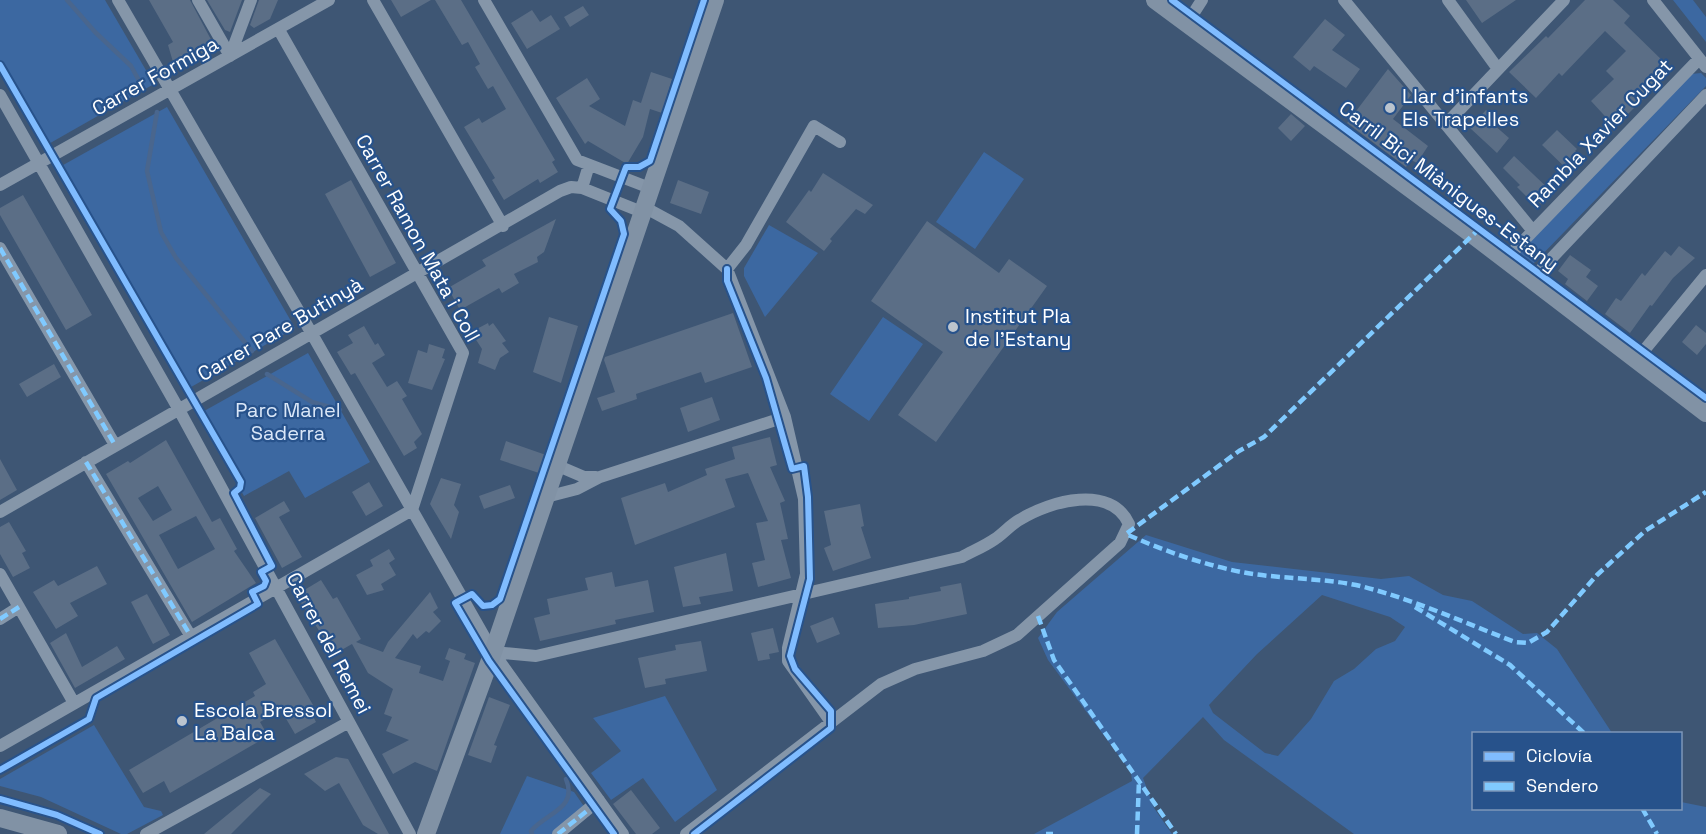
<svg xmlns="http://www.w3.org/2000/svg" width="1706" height="834" font-family="'Space Grotesk',sans-serif">
<style>
.green{fill:#3c68a1;fill-rule:evenodd}
.lines{fill:none;stroke-linecap:round;stroke-linejoin:round}
.stream{stroke:#49668e;stroke-width:4.5}
.building{fill:#5b6e86;fill-rule:evenodd}
.street{stroke:#8596a9;stroke-width:12}
.secondary{stroke:#8192a5;stroke-width:18}
.quiet{stroke:#80caff;stroke-width:4.5;stroke-dasharray:9 4.5;stroke-linecap:butt}
.cycleway-casing{stroke:#27528b;stroke-width:10}
.cycleway{stroke:#80bcff;stroke-width:6}
.poi-dot{fill:#bbc4ce;stroke:#27528b;stroke-width:2}
.labels{text-anchor:middle;dominant-baseline:central;stroke-width:4.5;stroke-linejoin:round;paint-order:stroke}
.street-label{font-size:20px;fill:#fff;stroke:#27528b}
.poi-label{font-size:20px;fill:#fff;stroke:#27528b;text-anchor:start}
.park-label{font-size:20px;fill:#dae7f8;stroke:#27528b}
</style>
<rect width="100%" height="100%" fill="#3e5674"/>
<!-- green -->
<path class="green" d="M0 0H105L154 84 45 146 0 70Z
M1673 0H1693L1706 17V42Z
M1701 73 1706 78V86L1534 263 1523 265 1517 261 1516 256 1691 74Z
M167 107 295 328 184 391 56 169Z
M984 152 1024 179 975 249 936 222Z
M769 225 818 253 765 317 744 276V268Z
M883 317 923 344 869 421 830 394Z
M308 353 370 462 305 498 289 471 244 496 197 415Z
M1146 535 1232 562 1381 579 1409 576 1443 595 1472 601 1523 634 1537 633 1557 649 1612 733 1474 734V808H1680L1681 802 1706 807V834H1354L1224 740 1203 717 1143 778 1154 808 1172 834H1034L1132 781 1131 772 1048 660 1038 638 1057 612ZM1322 595 1390 617 1405 627 1395 641 1376 649 1354 669 1334 681 1311 719 1278 756 1265 753 1213 713 1209 705 1257 654Z
M665 696 717 790 675 822 643 778 611 800 591 773 621 751 593 718Z
M94 725 144 807 161 811 163 815 127 834H121L41 797 0 786V779Z
M527 776 574 792 590 815 564 834H500Z"/>
<g class="lines">
<!-- stream -->
<path class="stream" d="M67 0 95 32 131 66 142 86
M157 112 147 171 161 232 176 258 252 351
M267 374 312 402 340 410
M532 834 531 831C547 812 578 809 566 779"/>
</g>
<!-- building -->
<path class="building" d="M149 0H190L216 49 203 56 199 48 173 62 168 45 173 42Z
M207 0H242L230 32 225 30Z
M259 0H278L270 19 254 28 250 25Z
M391 0H431L401 17Z
M435 0H461L555 160 552 162 558 172 540 183 538 179 504 200 492 180 495 178 464 127 479 118 482 123 506 109 493 86 488 89 475 67 480 64 468 42 462 45Z
M1466 0H1516L1482 23Z
M1585 0H1613L1630 16 1624 23 1669 67 1653 82 1656 86 1615 127 1591 101 1614 79 1606 71 1626 51 1605 31 1562 76 1559 73 1536 98 1509 72 1546 36 1548 38Z
M583 6 589 15 570 27 564 17Z
M532 10 540 22 551 15 560 29 527 49 511 23Z
M1325 19 1345 35 1332 50 1360 69 1346 88 1314 66 1310 71 1293 57Z
M1388 69 1411 95 1393 119 1428 146 1417 163 1411 160 1406 167 1347 123Z
M651 72 672 79 662 113 650 109 643 137 627 164 588 141 585 144 556 98 587 78 600 99 589 106 625 126 633 100 641 103Z
M1486 110 1497 120 1493 124 1509 138 1497 153 1470 128Z
M1291 114 1305 126 1291 141 1278 128Z
M1557 130 1577 149 1575 151 1584 160 1571 173 1542 145Z
M1514 156 1552 192 1541 204 1533 197 1530 200 1517 187 1520 185 1503 168Z
M823 173 873 205 865 214 856 209 830 239 832 241 824 251 786 222 809 190 811 192Z
M351 180 396 263 370 277 325 194Z
M678 180 709 192 701 214 670 203Z
M23 195 92 315 66 330 0 215V208Z
M556 219 544 252 537 257 538 262 514 274 519 283 502 293 499 288 460 310 448 288 486 266 482 260Z
M927 221 999 273 1009 259 1047 286 936 442 898 415 943 352 871 301Z
M1679 246 1695 258 1673 278 1652 306 1650 305 1630 333 1605 314 1616 298 1621 301 1642 273 1645 276 1665 251 1671 256Z
M1570 255 1591 270 1586 277 1598 286 1587 301 1565 284 1568 279 1558 271Z
M733 313 752 367 705 383 701 372 636 394 637 399 602 411 597 398 615 392 604 360 605 357Z
M549 317 578 326 561 383 533 372Z
M488 323 489 326 493 323 506 341 502 343 509 352 500 358 495 370 478 363 482 349 471 332Z
M1696 325 1706 333V344L1697 355 1682 342Z
M364 326 375 345 378 343 385 355 372 363 387 387 397 381 407 396 402 399 422 434 414 442 417 448 404 456 355 373 351 375 337 352 353 343 348 335Z
M429 344 445 349 442 358 445 359 432 390 408 383 418 350 427 353Z
M54 364 61 377 27 397 19 384Z
M712 397 720 420 688 432 680 408Z
M770 437 777 465 770 467 785 501 780 503 788 539 781 540 791 578 758 587 752 563 765 560 756 523 768 521 748 473 725 479 735 507 635 545 621 498 665 483 668 492 707 475 705 469 735 459 732 447Z
M166 440 212 522 220 518 237 549 234 551 256 583 192 622 106 474 128 461 130 463ZM158 486 172 510 153 521 138 498ZM196 516 215 549 178 569 159 535Z
M506 441 546 455 539 473 500 460Z
M0 459 17 490 0 500Z
M441 478 461 484 454 505 459 512 451 539 430 504Z
M369 482 383 506 366 516 352 492Z
M510 485 515 498 484 509 479 496Z
M284 501 290 511 279 517 302 557 282 568 255 518Z
M860 504 864 526 861 527 871 558 833 571 824 548 831 545 824 511Z
M9 522 26 551 22 553 30 568 13 577 0 554V527Z
M389 549 395 559 389 563 396 575 381 584 384 590 367 595 356 575 373 566 370 560Z
M726 553 733 591 699 597 701 604 683 607 674 567Z
M97 566 107 584 70 603 78 616 56 629 33 592 54 580 58 586Z
M612 572 615 587 648 580 654 612 615 620 616 624 540 641 534 618 550 614 547 599 588 590 585 578Z
M321 580 333 599 337 597 361 639 356 642 383 652 388 642 430 592 438 608 433 612 441 621 429 633 426 631 417 639 413 634 395 658 421 666 419 673 443 681 450 661 445 659 449 648 466 654 464 659 475 663 437 771 415 762 393 774 382 754 409 740 386 731 392 717 384 714 393 689 368 673 352 644 338 652 333 643 329 646 296 595Z
M961 583 967 614 914 625 878 628 875 604 909 599V597L941 591 940 587Z
M147 594 170 635 153 644 131 602Z
M833 617 840 634 817 643 810 626Z
M773 628 779 652 769 654 770 659 758 661 751 633Z
M66 633 82 667 117 646 125 659 75 688 50 643Z
M275 639 313 705 309 708 316 722 295 734 281 710 260 722 268 736 170 793 164 781 143 793 129 770 255 696 253 692 266 684 249 653Z
M701 641 707 671 665 679 666 684 645 688 638 658 676 650 675 645Z
M489 697 510 705 494 745 497 746 491 763 468 755Z
M336 757 348 759 389 834H378L363 825 339 783 325 791 304 774Z
M260 788 271 794 231 834H204Z
M631 790 660 828 652 834H636L613 804Z"/>
<g class="lines">
<!-- street -->
<path class="street" d="M118 0 312 334 493 652 623 834
M198 0 230 56
M373 0 503 226
M484 0 577 160 650 188
M1344 0 1533 231
M1448 0 1498 69
M1653 0 1706 67
M1186 25 1202 0
M279 30 463 353 412 510
M230 56 251 0
M0 95 178 408 410 834
M1447 123 1564 0
M0 185 329 0
M582 188 589 165
M644 207 679 226 727 269 785 417 804 499 806 574 788 648V661L831 722
M0 248 115 445
M1505 260 1699 59
M727 269 746 245 814 126 840 142
M1531 280 1706 95
M1637 359 1706 275
M86 462 190 635
M556 465 584 477H596
M546 497 577 489 600 477 785 417
M0 512 560 191 571 187 582 188 642 212
M0 574 74 703
M0 619 19 607
M493 652 536 656 962 557C973 551 985 546 995 539 1004 533 1011 524 1021 519 1050 501 1111 484 1129 524L1120 543 1017 635 983 651 915 669 881 684 686 834
M0 746 412 510
M146 834 349 722
M558 834 599 800"/>
<!-- secondary -->
<path class="secondary" d="M1155 0 1473 235 1706 413
M0 818 58 834
M426 834 493 652 715 0"/>
<!-- quiet -->
<path class="quiet" d="M1480 228 1264 437 1239 451 1126 534C1164 551 1207 566 1247 573 1283 579 1320 578 1356 585 1411 598 1462 622 1515 642L1528 643 1547 632 1597 575 1645 531 1706 492
M0 248 115 445
M86 462 190 635
M1415 607 1510 665 1585 734
M1038 616 1054 660 1176 834
M0 619 19 607
M1642 808 1657 834
M558 834 597 803
M1046 834H1053
M1137 834 1139 780"/>
<!-- cycleway casing -->
<g class="cycleway-casing">
<path id="cycleway" d="M1172 0 1706 398
M0 65 241 482 240 488 234 493 272 566 261 572 266 581 264 586 252 592 258 604 96 698 89 719 0 770
M0 799 57 815 100 834
M614 834 489 661 455 603 472 594 483 606 492 605 500 599 624 234 621 221 610 209 626 167H639L650 161 704 0
M694 834 831 728V711L795 669 790 656 810 579 808 497 804 466 792 469 766 378 727 281V269"/>
</g>
<!-- cycleway -->
<use href="#cycleway" class="cycleway"/>
</g>
<!-- markers -->
<g class="poi-dot">
<circle cx="1390" cy="108" r="6"/>
<circle cx="953" cy="327" r="6"/>
<circle cx="182" cy="721" r="6"/>
</g>
<g class="labels">
<!-- street labels -->
<g class="street-label">
<text transform="translate(155 76) rotate(-29)">Carrer Formiga</text>
<text transform="translate(1600 133) rotate(-46)">Rambla Xavier Cugat</text>
<text transform="translate(1449 186) rotate(37)">Carril Bici Miànigues-Estany</text>
<text transform="translate(418 238) rotate(61)">Carrer Ramon Mata i Coll</text>
<text transform="translate(280 329) rotate(-30)">Carrer Pare Butinyà</text>
<text transform="translate(329 643) rotate(62)">Carrer del Remei</text>
</g>
<!-- poi labels -->
<g class="poi-label">
<text x="1402" y="96">Llar d'infants<tspan x="1402" dy="23">Els Trapelles</tspan></text>
<text x="965" y="316">Institut Pla<tspan x="965" dy="23">de l'Estany</tspan></text>
<text x="194" y="710">Escola Bressol<tspan x="194" dy="23">La Balca</tspan></text>
</g>
<!-- park labels -->
<g class="park-label">
<text x="288" y="410">Parc Manel<tspan x="288" dy="23">Saderra</tspan></text>
</g>
</g>
<!-- legend -->
<rect x="1472" y="732" width="210" height="78" fill="#27528b" stroke="#7d97b9" stroke-width="1.5"/>
<rect x="1484" y="752" width="30" height="9" fill="#80bcff" stroke="#7d97b9" stroke-width="1.5"/>
<text x="1526" y="762" font-size="18" fill="#ffffff">Ciclovía</text>
<rect x="1484" y="782" width="30" height="9" fill="#80caff" stroke="#7d97b9" stroke-width="1.5"/>
<text x="1526" y="792" font-size="18" fill="#ffffff">Sendero</text>
</svg>
